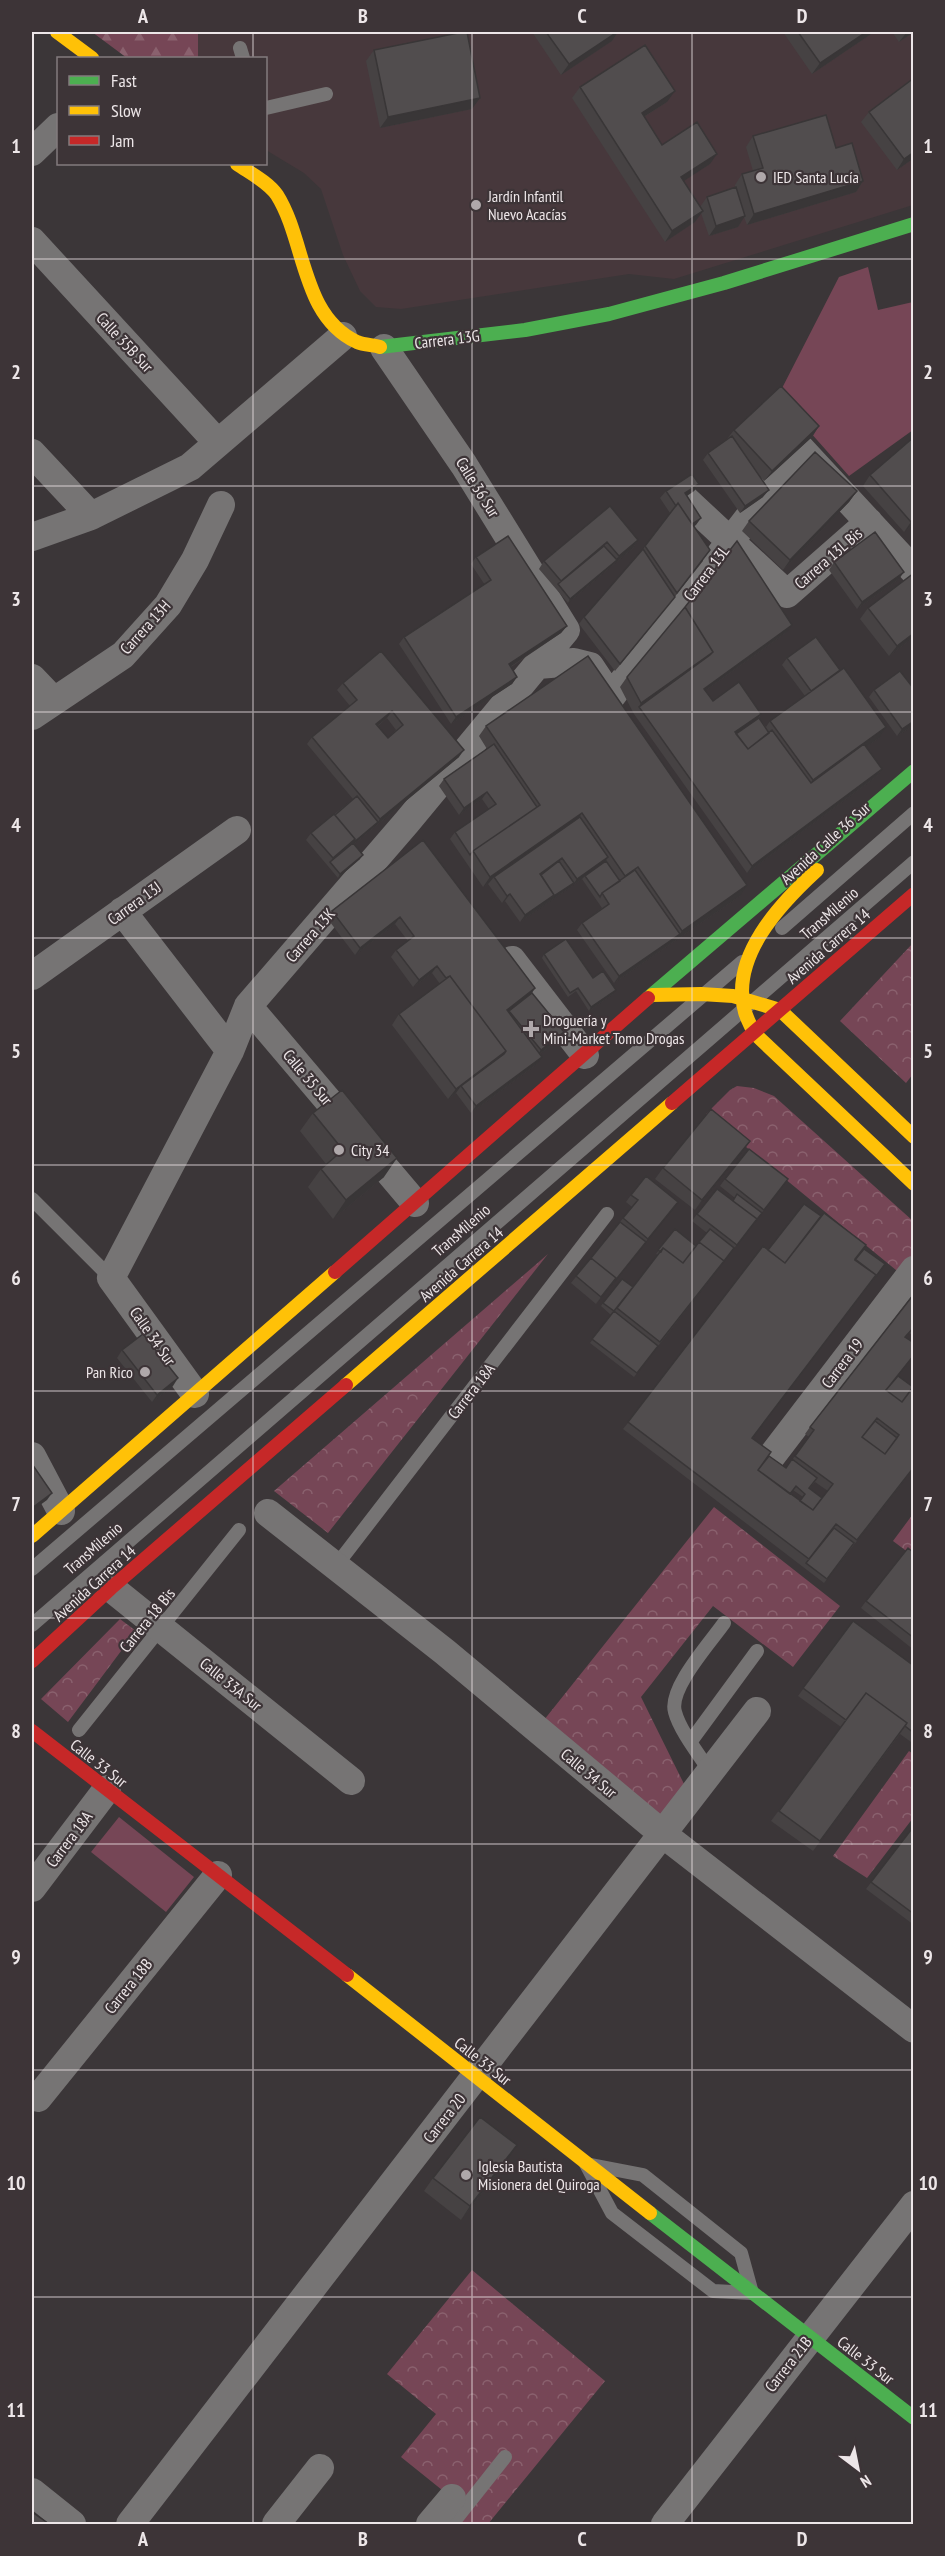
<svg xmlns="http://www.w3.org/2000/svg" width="945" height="2556" font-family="'PT Sans Narrow',sans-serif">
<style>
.built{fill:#47383c}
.green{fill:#764656}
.forest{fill:url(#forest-firs)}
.park{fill:url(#park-crowns)}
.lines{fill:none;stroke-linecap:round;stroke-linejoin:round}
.lane{stroke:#767474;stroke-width:14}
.street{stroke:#767474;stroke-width:28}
.fast{stroke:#4caf50;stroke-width:14}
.slow{stroke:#ffc107;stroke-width:14}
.jam{stroke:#c62828;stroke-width:14}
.wall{fill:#464243;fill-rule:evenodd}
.shaded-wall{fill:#393637}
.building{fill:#514d4e;stroke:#393637;stroke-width:1.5;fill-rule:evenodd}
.grid{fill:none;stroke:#ede6e8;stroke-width:1.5;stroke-opacity:0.55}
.poi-dot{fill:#afa8aa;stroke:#3d3437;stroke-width:2}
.labels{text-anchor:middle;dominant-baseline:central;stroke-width:4.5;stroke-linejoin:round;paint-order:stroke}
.poi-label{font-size:16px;fill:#ede6e8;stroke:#3d3437;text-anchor:start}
.street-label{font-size:16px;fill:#ede6e8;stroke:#3d3437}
.neatline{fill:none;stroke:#ede6e8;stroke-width:2}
.grid-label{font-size:20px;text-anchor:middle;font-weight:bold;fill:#ede6e8}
</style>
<defs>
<pattern id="forest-firs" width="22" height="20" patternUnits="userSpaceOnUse" patternTransform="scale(1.5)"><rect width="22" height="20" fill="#764656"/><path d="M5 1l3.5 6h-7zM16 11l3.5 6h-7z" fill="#8a616e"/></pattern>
<pattern id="park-crowns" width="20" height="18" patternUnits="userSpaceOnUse" patternTransform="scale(1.5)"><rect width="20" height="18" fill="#764656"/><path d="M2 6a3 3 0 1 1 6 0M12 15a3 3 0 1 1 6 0" fill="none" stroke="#8a616e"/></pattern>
</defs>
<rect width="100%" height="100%" fill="#3b3638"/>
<!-- built -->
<path class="built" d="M198 32H913V205L674 279 629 274 401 309 376 307 360 291 343 255 321 189 304 173 266 150V58H198Z"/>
<!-- green -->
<path class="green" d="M868 267 878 310 913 302V430L849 476 778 396 839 277Z
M119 1817 194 1877 166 1912 91 1852Z"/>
<!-- forest -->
<path class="forest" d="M92 32H202L198 33V58H127Z"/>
<!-- park -->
<path class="park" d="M913 943V1074L906 1083 840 1021Z
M737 1086 754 1088 774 1096 913 1221V1284L706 1114 730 1090Z
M548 1254 328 1533 274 1491Z
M714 1507 840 1606 793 1667 713 1606 641 1697 686 1788 659 1820 540 1725Z
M913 1514V1556L893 1541Z
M120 1619 136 1631 68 1722 41 1699Z
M909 1751 913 1754V1818L867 1878 833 1856Z
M472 2270 605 2381 488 2524H430L452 2498 401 2457 436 2414 387 2374Z"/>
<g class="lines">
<!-- lane -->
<path class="lane" d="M240 48 243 58
M266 108 326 94
M782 928 914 813
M32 1199 111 1278
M335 1567 607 1214
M32 1569 742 962
M32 1625 914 862
M79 1730 239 1530
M691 1741 757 1651
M711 1773C700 1756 680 1731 675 1712 668 1689 710 1643 724 1623
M586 2164 643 2175 741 2253 752 2293 713 2291 612 2213Z
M452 2524 505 2457"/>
<!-- street -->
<path class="street" d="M32 152 58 127
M32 241 218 443
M32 453 91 516
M686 500 787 594 869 522
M32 537 91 516 190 467 343 336
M538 665 574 662 590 666 604 687
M32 678 54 701
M611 697 801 449 914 571
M32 716 123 655 168 605 195 560 221 505
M122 911 230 1051
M512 960 585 1055
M32 976 237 830
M248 1006 415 1203
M195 1394 111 1278 230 1051 248 1006 407 822 566 630 464 465 384 348
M32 1456 61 1511
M771 1457 914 1270
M268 1513 445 1652 664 1835 914 2029
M111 1588 351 1781
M32 1888 107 1789
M38 2098 218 1875
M32 2492 72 2524
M130 2524 757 1711
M276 2524 320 2468
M430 2524 452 2498
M665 2524 914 2205"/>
<!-- fast -->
<path class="fast" d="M380 347 525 330 609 314 724 283 914 224
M648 998 914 771
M650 2213 914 2418"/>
<!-- slow -->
<path class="slow" d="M57 32 92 58
M237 164C250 173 268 182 277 195 306 241 301 316 357 342 364 345 373 345 380 347
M817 870C781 903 729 957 745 1012 747 1019 751 1026 754 1033L914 1184
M652 995 701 994 733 996 780 1010 914 1137
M346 1385 672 1103
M32 1536 335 1272
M347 1975 650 2213"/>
<!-- jam -->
<path class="jam" d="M672 1103 914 894
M335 1272 648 998
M32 1661 111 1588 346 1385
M32 1731 347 1975"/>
</g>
<!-- wall -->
<path class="wall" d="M532 32H618L612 41 561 75Z
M783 32H874L812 74Z
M892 32H914L899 42Z
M374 50 472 109 380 128 366 61Z
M580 87 667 102 644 117 662 145 710 164 683 181 700 207 707 197 735 187V185L742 174 753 171 746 147 753 136 836 148 863 181 856 192 747 225 744 217 738 227 709 236 701 213 695 222 665 242 572 98Z
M869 112 914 158 897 170 861 122Z
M819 426 812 437 764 481 759 475 763 497 740 513 703 460 708 453 727 439 734 430Z
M870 475 914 524 904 532 863 486Z
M699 484 694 491 687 496 701 518 694 526 703 561 669 604 615 671 579 624 584 617 643 549 670 513 660 498 666 491Z
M857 491 849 502 783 570 742 531 749 521Z
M610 506 638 540 633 548 568 603 539 569 544 561Z
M476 557 567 626 561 633 511 667 517 677 512 684 451 724 399 644 404 637 485 585 471 564Z
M834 562 899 579 857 609 829 570Z
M914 573V637L889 656 860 619 868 608Z
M787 632 705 691 713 701 761 714 759 718 766 727 770 721 805 696 782 665 787 658 879 738 866 747 882 769 877 776 747 873 634 714 620 687 627 677Z
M381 651 459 757 354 844 360 859 338 878 306 840 311 833 353 799 307 744 312 737 350 706 337 690 343 683ZM387 718 396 730 388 738 378 726Z
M914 689V725L897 736 869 697 874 690Z
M486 726 740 896 614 983 577 930 582 923 602 908 582 879 520 922 505 901 502 903 488 884 489 883 483 887 450 839 455 832 489 809 482 799 459 815 439 786 444 779 487 749 479 736Z
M423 840 535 988 532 993 559 1039 540 1054 537 1064 471 1113 456 1093 448 1099 392 1025 399 1014 440 984 432 973 413 987 391 957 396 950 408 941 395 924 355 955 327 918 332 911Z
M544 954 593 978 613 994 589 1011 576 991 568 997 542 958Z
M313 1113 384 1177 333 1219 308 1187 321 1169 326 1164 300 1131Z
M750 1141 742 1152 695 1210 655 1179 663 1168Z
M725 1179H788L634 1377 590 1343 611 1315 601 1306 603 1303 633 1287 658 1255 656 1254 675 1229 696 1246 707 1233 692 1221 697 1214 733 1201 735 1198 720 1186Z
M631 1195 678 1202 596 1304 571 1283 632 1207 626 1202Z
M864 1249 753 1438 769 1456 786 1468 809 1437 805 1434 810 1427 914 1294V1336L909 1333 906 1337 898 1376 914 1468 824 1583 623 1429 768 1250ZM815 1482 828 1491 822 1498 809 1489ZM793 1490 803 1497 800 1501 791 1494Z
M122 1350 173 1386 152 1402 117 1358Z
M914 1553V1650L861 1608 866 1601Z
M853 1621 914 1666V1738L911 1742 900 1734 813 1851 771 1821 841 1727 798 1696Z
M914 1826V1925L866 1889Z
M508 2159 461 2220 424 2191 433 2178Z"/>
<!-- shaded-wall -->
<path class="shaded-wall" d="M617 32H618L612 41 561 75 569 64Z
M866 32H874L812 74 820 63Z
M907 32H914L899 42Z
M675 91 667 102 634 123 642 113Z
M480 98 472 109 380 128 388 117Z
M914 152V158L897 170 904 159Z
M717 154 710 164 673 188 681 177Z
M863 181 856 192 747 225 754 214Z
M703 211 695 222 665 242 672 231Z
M745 216 738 227 709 236 716 226Z
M819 426 812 437 764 481 772 471Z
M699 484 694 491 680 500 685 493Z
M769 490 763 497 740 513 745 506Z
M857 491 849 502 783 570 790 560Z
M701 518 696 525 684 533 689 526Z
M914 520V524L904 532 911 522Z
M638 540 633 548 568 603 570 599Z
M607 542 602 549 558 584 561 581Z
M710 550 669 604 615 671 674 597Z
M904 572 899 579 857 609 862 602Z
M792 625 787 632 698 696 704 689Z
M567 626 561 633 504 671 509 664Z
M914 633V637L889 656 897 646Z
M713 652 705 663 639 707 641 703Z
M517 677 512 684 451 724 456 717Z
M392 711 387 718 371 731 376 724Z
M761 714 756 721 733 736 735 732Z
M914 721V725L897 736 902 729Z
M886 727 879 738 805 790 813 780Z
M464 750 459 757 331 863 330 862 333 858 378 822 380 819Z
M882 769 877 776 747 873 752 866Z
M487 792 482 799 459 815 464 808Z
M582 813 575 824 494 877 489 883 483 887 490 877Z
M363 855 360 859 338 878 340 874Z
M608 857 603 865 585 876 582 879 549 902 551 898 574 883 577 879Z
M562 858 557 865 538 878 540 874Z
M747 885 740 896 614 983 619 976 680 934 682 931Z
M510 894 505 901 502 903 507 896Z
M554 895 549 902 520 922 525 915Z
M400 917 395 924 355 955 360 948Z
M437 966 432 973 413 987 419 980Z
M535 988 530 995 502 1017 507 1010Z
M616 990 613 994 589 1011 591 1007Z
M564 1032 559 1039 536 1057 541 1050Z
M506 1051 499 1061 461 1086 456 1093 448 1099 456 1089Z
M542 1057 537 1064 471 1113 476 1106Z
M750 1141 742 1152 695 1210 702 1200Z
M397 1158 384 1177 333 1219 346 1200Z
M678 1202 673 1209 596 1304 601 1297Z
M178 1378 173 1386 152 1402 157 1395Z
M52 1493 47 1500 32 1511V1508Z
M517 2145 508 2159 461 2220 470 2206Z"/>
<!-- building -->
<path class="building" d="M463 32H467L480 98 388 117 374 50Z
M546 32H617L569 64Z
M798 32H866L820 63Z
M645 45 675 91 642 113 662 145 697 122 717 154 681 177 703 211 672 231 580 87Z
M914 78V152L904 159 869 112Z
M826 115 836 148 852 143 863 181 754 214 742 174 763 168 753 136Z
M736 187 745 216 716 226 707 197Z
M781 386 819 426 772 471 734 430Z
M732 436 769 490 745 506 708 453Z
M914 437V520L911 522 870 475Z
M815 452 857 491 790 560 749 521Z
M692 474 699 484 685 493 701 518 692 524 678 503 676 506 666 491Z
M678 503 710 550 677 593 645 546Z
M610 506 638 540 619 556 607 542 561 581 544 561Z
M875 532 904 572 862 602 834 562Z
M508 536 567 626 509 664 517 677 456 717 404 637 491 580 476 557Z
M737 541 792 625 704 689 713 701 739 682 761 714 735 732 748 749 772 730 811 783 864 744 882 769 752 866 639 707 710 655 713 652 685 607Z
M604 546 617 560 570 599 558 584Z
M643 549 675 597 620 664 584 617Z
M914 573V633L897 646 868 608Z
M685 607 713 652 641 703 627 677Z
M816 637 840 670 811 691 787 658Z
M381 651 464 750 380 819 312 737 357 700 343 683ZM392 711 403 725 388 738 376 724Z
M588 656 747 885 682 931 638 867 625 876 582 813 490 877 473 851 540 805 486 726Z
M844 668 886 727 813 780 770 721Z
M900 671 914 689V721L902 729 874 690Z
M759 718 769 733 748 749 736 734Z
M494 744 537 807 473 851 470 855 455 832 496 804 487 792 464 808 444 779Z
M357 796 378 822 353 843 355 839 335 815Z
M334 814 355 839 333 858 311 833Z
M580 817 608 857 577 879 562 858 540 874 554 895 525 915 510 894 507 896 494 877Z
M423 840 535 988 507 1010 542 1057 476 1106 461 1086 504 1054 506 1051 450 976 446 978 437 966 419 980 396 950 414 936 400 917 360 948 332 911Z
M353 843 363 855 340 874 330 862Z
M559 861 574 883 551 898 554 895 541 875Z
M606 861 620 881 602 893 600 897 585 876Z
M635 870 680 934 619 976 582 923 609 904 602 893Z
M566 939 593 978 603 971 616 990 591 1007 578 988 570 993 544 954Z
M450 976 506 1051 456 1089 399 1014Z
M532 993 564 1032 541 1050 509 1011Z
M342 1090 397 1158 346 1200 321 1169 343 1150 313 1113Z
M711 1109 750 1141 702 1200 663 1168Z
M749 1149 788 1179 764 1210 725 1179Z
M646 1176 678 1202 648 1239 623 1218 638 1200 631 1195Z
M717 1189 757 1219 737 1245 697 1214Z
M737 1194 762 1213 754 1223 757 1219 733 1201Z
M804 1204 821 1216 785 1263 768 1250Z
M824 1213 866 1245 855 1259 876 1275 752 1438 771 1452 758 1470 813 1510 833 1484 795 1456 814 1430 810 1427 914 1294V1327L905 1337 914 1343V1355L886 1390 902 1402 914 1386V1467L857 1540 836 1524 809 1559 628 1422 763 1246 785 1263ZM877 1418 899 1435 885 1454 862 1437Z
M620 1222 646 1242 614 1282 616 1278 591 1258Z
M675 1229 696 1246 683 1263 663 1248 661 1252 658 1250Z
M710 1229 734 1248 721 1265 724 1261 699 1242Z
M699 1242 724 1261 660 1342 617 1308 663 1248 683 1263Z
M864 1249 885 1264 874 1279 876 1275 855 1260Z
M591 1258 616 1278 601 1297 576 1276Z
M622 1279 633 1287 614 1311 603 1303Z
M614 1311 658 1346 637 1373 592 1339Z
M143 1334 178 1378 157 1395 122 1350Z
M898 1376 913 1387 902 1402 886 1390Z
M875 1421 897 1438 885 1454 862 1437Z
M769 1456 786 1468 792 1459 817 1478 809 1488 822 1498 813 1510 800 1501 805 1494 796 1486 790 1494 758 1470Z
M32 1464 52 1493 32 1508Z
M834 1528 854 1543 827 1579 806 1563Z
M908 1548 914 1553V1638L866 1601Z
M853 1621 914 1666V1733L905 1726 907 1723 866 1693 846 1720 803 1688Z
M866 1693 907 1723 820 1841 779 1811Z
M914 1826V1914L871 1882Z
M480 2117 517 2145 470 2206 433 2178Z
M32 2512 49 2524H32Z"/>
<!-- grid -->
<path class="grid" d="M253 32V58M472 32V2524M692 32V2524M253 164V2524M32 259H914M32 486H914M32 712H914M32 938H914M32 1165H914M32 1391H914M32 1618H914M32 1844H914M32 2070H914M32 2297H914"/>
<!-- markers -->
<g class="poi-dot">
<circle cx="761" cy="177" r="6"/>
<circle cx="476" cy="205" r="6"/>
<path d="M528 1020h6v6h6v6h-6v6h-6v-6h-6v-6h6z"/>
<circle cx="339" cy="1150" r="6"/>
<circle cx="145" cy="1372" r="6"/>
<circle cx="466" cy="2175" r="6"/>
</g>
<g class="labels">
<!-- poi labels -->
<g class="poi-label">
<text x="773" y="177">IED Santa Lucía</text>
<text x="488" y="196">Jardín Infantil<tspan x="488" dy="18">Nuevo Acacías</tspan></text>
<text x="543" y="1020">Droguería y<tspan x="543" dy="18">Mini-Market Tomo Drogas</tspan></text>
<text x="351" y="1150">City 34</text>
<text x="133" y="1372" text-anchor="end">Pan Rico</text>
<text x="478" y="2166">Iglesia Bautista<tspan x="478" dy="18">Misionera del Quiroga</tspan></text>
</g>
<!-- street labels -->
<g class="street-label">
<text transform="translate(447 339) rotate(-7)">Carrera 13G</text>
<text transform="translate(125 342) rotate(47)">Calle 35B Sur</text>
<text transform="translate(478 487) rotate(58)">Calle 36 Sur</text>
<text transform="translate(828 558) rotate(-41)">Carrera 13L Bis</text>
<text transform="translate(706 573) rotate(-53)">Carrera 13L</text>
<text transform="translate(145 627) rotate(-48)">Carrera 13H</text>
<text transform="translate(825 843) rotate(-42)">Avenida Calle 36 Sur</text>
<text transform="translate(134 903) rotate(-36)">Carrera 13J</text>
<text transform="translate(829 913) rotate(-41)">TransMilenio</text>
<text transform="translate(310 935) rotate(-49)">Carrera 13K</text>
<text transform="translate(828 946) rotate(-41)">Avenida Carrera 14</text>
<text transform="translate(308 1077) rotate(50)">Calle 35 Sur</text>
<text transform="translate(461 1230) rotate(-41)">TransMilenio</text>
<text transform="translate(461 1264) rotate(-41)">Avenida Carrera 14</text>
<text transform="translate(153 1336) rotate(55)">Calle 34 Sur</text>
<text transform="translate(842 1363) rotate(-53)">Carrera 19</text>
<text transform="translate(471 1391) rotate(-52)">Carrera 18A</text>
<text transform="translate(93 1548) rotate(-41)">TransMilenio</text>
<text transform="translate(94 1583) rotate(-42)">Avenida Carrera 14</text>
<text transform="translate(147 1620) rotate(-51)">Carrera 18 Bis</text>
<text transform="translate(231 1684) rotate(39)">Calle 33A Sur</text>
<text transform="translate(99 1763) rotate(38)">Calle 33 Sur</text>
<text transform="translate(589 1773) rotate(40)">Calle 34 Sur</text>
<text transform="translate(69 1839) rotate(-53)">Carrera 18A</text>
<text transform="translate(128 1986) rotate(-51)">Carrera 18B</text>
<text transform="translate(483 2061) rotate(38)">Calle 33 Sur</text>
<text transform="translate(444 2118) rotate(-52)">Carrera 20</text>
<text transform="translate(866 2360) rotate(38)">Calle 33 Sur</text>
<text transform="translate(788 2364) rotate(-52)">Carrera 21B</text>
</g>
</g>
<!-- border -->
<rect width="945" height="2556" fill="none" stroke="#3d3437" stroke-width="66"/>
<!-- legend -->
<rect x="57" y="57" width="210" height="108" fill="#3d3437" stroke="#837b7e" stroke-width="1.5"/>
<rect x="69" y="76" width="30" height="9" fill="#4caf50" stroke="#837b7e" stroke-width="1.5"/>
<text x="111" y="87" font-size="18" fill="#ede6e8">Fast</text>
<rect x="69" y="106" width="30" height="9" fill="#ffc107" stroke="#837b7e" stroke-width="1.5"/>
<text x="111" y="117" font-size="18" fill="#ede6e8">Slow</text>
<rect x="69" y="136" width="30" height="9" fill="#c62828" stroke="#837b7e" stroke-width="1.5"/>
<text x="111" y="147" font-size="18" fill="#ede6e8">Jam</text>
<!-- north arrow -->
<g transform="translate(858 2469) rotate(148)" stroke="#3d3437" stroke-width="4.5" paint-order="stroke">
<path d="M0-4.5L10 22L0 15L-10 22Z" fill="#ede6e8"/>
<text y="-9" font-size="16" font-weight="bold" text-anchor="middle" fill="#ede6e8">N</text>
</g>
<rect x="33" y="33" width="879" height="2490" class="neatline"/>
<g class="grid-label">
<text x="143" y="23">A</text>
<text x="363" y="23">B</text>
<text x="582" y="23">C</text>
<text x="802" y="23">D</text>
<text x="16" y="153">1</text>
<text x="928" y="153">1</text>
<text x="16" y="379">2</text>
<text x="928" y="379">2</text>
<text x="16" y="606">3</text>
<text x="928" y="606">3</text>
<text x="16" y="832">4</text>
<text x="928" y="832">4</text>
<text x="16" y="1058">5</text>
<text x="928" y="1058">5</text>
<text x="16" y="1285">6</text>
<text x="928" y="1285">6</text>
<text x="16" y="1511">7</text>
<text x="928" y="1511">7</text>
<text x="16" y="1738">8</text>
<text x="928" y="1738">8</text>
<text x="16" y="1964">9</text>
<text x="928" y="1964">9</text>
<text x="16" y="2190">10</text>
<text x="928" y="2190">10</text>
<text x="16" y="2417">11</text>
<text x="928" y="2417">11</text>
<text x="143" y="2546">A</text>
<text x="363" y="2546">B</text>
<text x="582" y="2546">C</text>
<text x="802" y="2546">D</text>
</g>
</svg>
